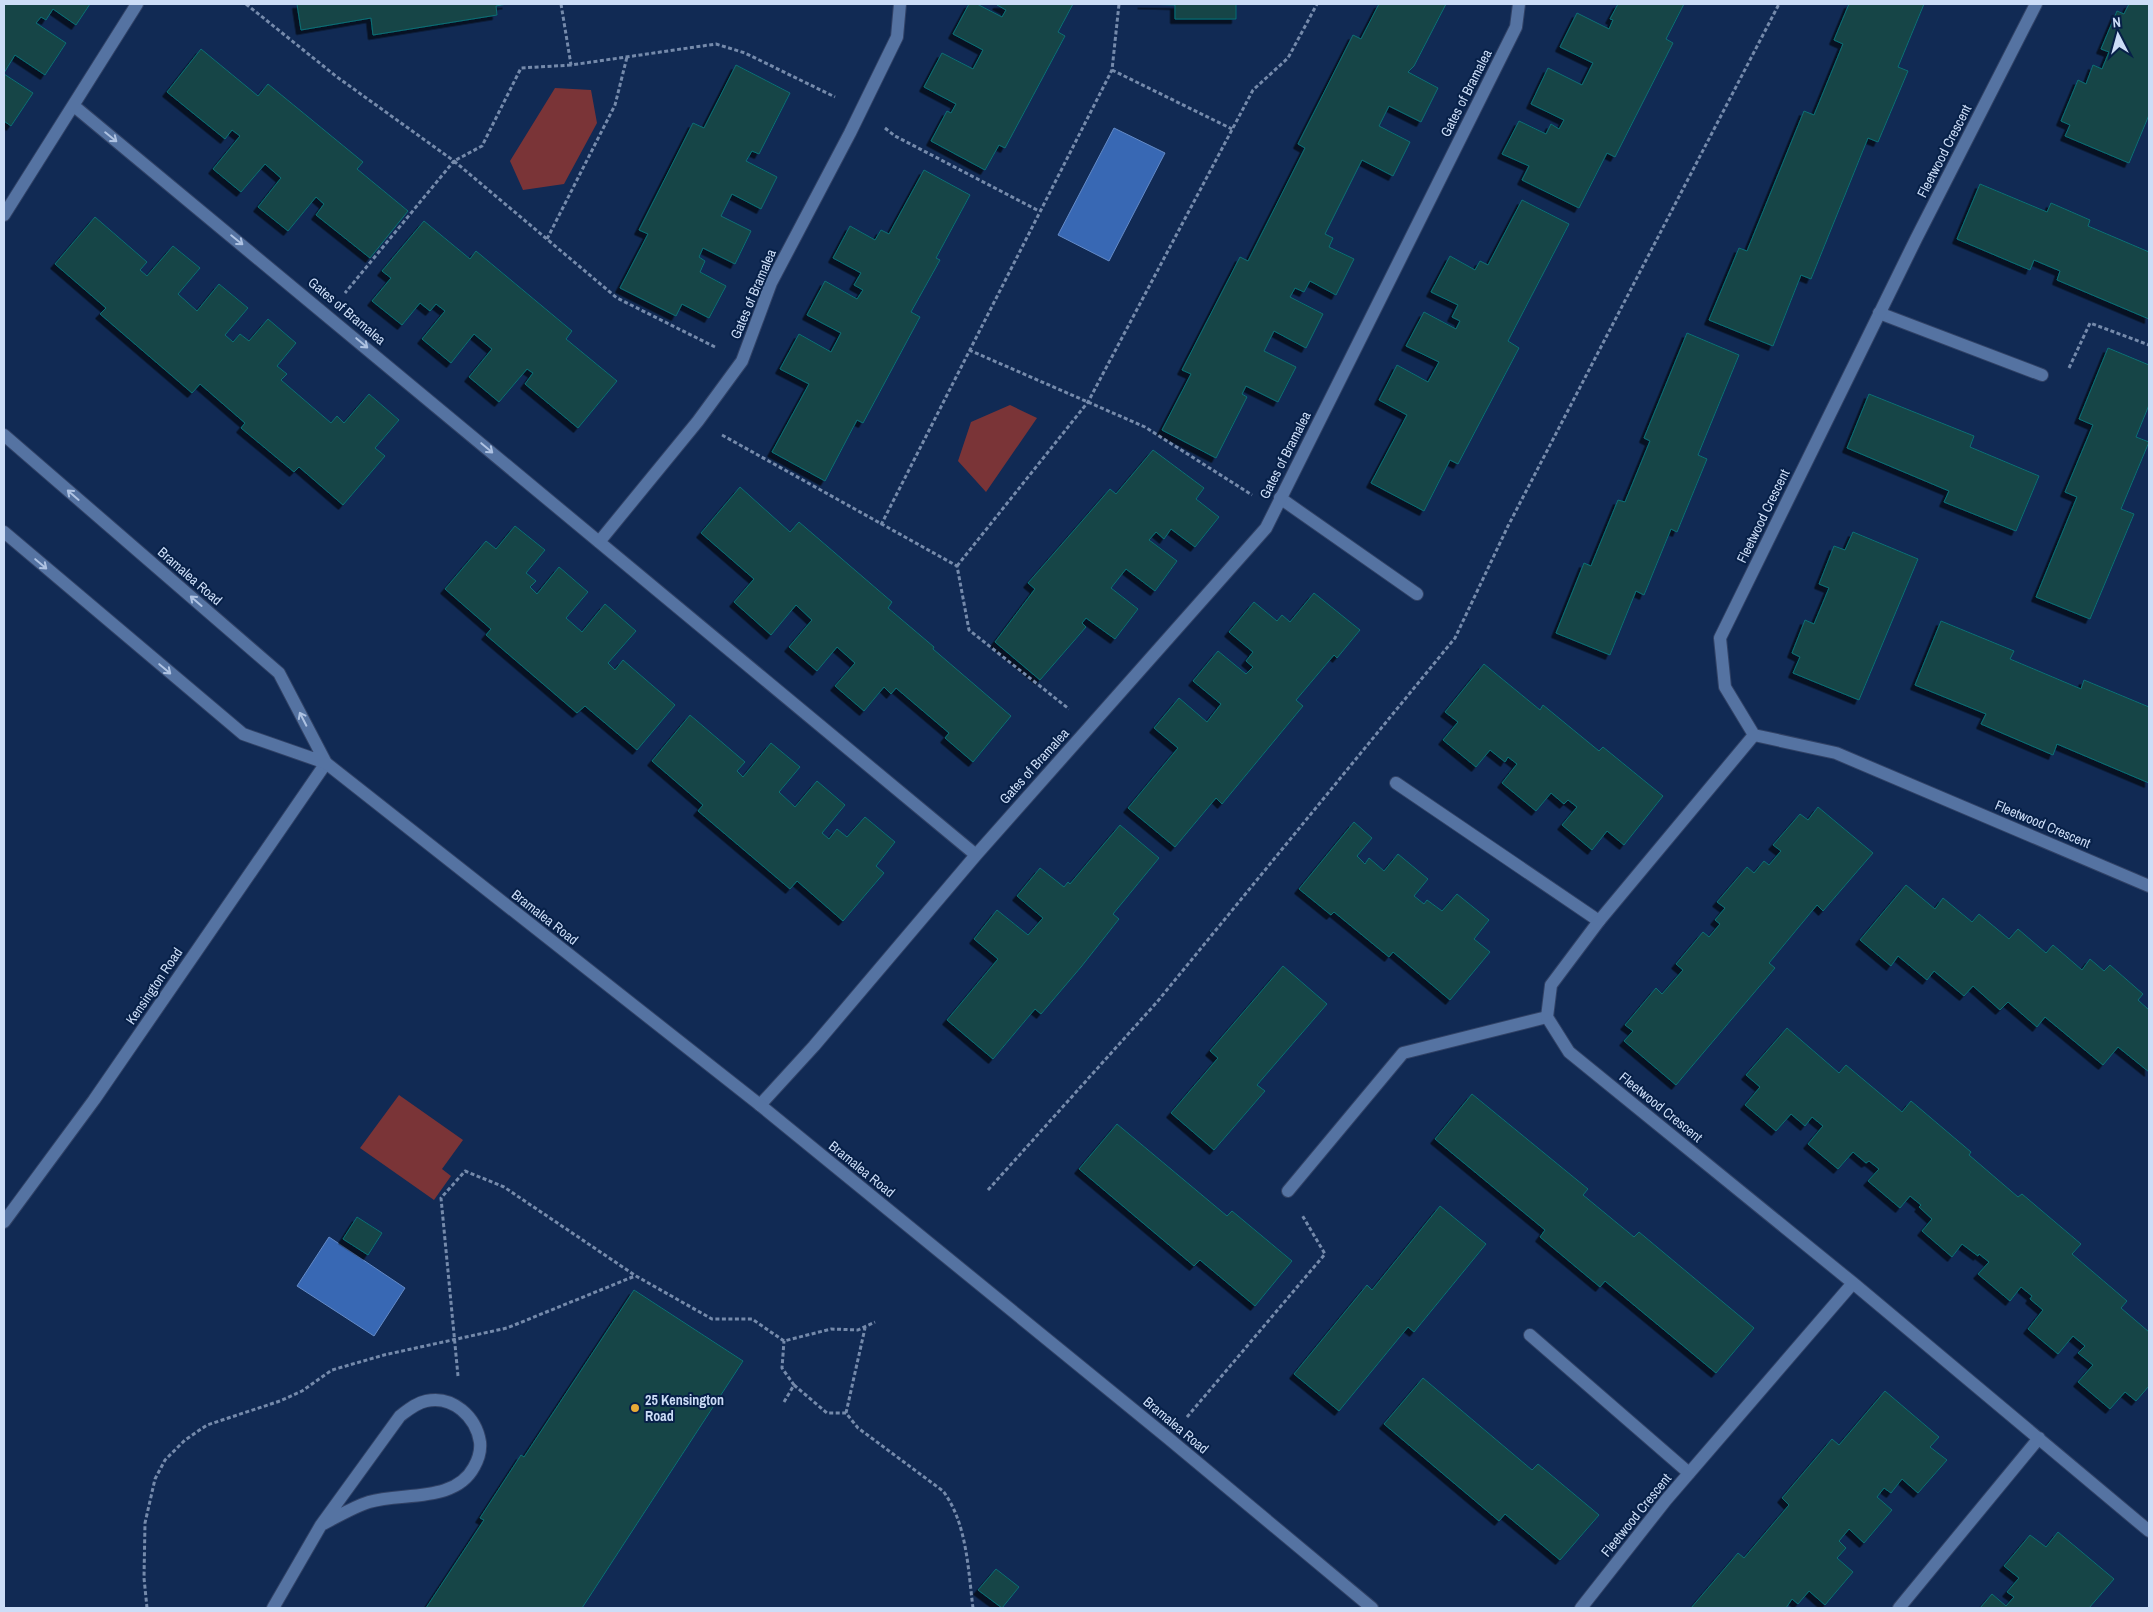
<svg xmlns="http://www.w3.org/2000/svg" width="2153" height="1612" font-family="'Archivo Narrow',sans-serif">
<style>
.green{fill:#7a3437}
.water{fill:#3868b4;stroke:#648bc8}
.building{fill:#164446;stroke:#0a6f74;filter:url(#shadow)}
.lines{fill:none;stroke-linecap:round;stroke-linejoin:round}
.service-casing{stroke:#314266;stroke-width:14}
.minor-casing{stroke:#314266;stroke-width:14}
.secondary-casing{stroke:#314266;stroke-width:14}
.path{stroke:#758aab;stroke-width:3;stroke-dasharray:4 2.5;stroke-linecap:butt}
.service{stroke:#5573a2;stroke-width:12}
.minor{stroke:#5573a2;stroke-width:12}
.secondary{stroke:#5573a2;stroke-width:12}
.oneway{stroke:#aec2e2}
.poi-dot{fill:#e8ab37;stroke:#072048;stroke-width:2}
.labels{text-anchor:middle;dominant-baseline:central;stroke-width:4;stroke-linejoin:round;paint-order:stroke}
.street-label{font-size:14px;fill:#ccddf7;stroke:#072048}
.poi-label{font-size:14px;font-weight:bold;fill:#ccddf7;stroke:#072048;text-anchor:start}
</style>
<defs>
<filter id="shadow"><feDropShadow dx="-4.5" dy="4.5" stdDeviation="0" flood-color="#0009"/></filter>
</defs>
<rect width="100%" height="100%" fill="#112a54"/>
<!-- green -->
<path class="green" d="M555 88 591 90 597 123 564 184 523 190 510 161Z
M1010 405 1037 418 986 492 958 461 971 422Z
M399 1095 463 1140 442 1169 451 1176 434 1200 360 1148Z"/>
<!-- water -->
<path class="water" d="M1114 128 1165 153 1109 261 1058 235Z
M329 1237 405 1288 374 1336 297 1286Z"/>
<!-- building -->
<path class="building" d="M4 4H90L76 25 53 9 46 20 41 17 36 23 66 43 45 75 15 55 4 73Z
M297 4H507L496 6 497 15 373 35 371 18 301 30Z
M969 4H977L1002 17 1006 10 997 5 998 4H1073L1058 32 1065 36 1005 148 999 145 985 170 931 141 947 111 951 113 956 104 924 87 942 53 973 69 983 50 953 34Z
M1142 4H1236V19H1175V5Z
M1379 4H1446L1414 66 1408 72 1438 88 1421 122 1389 106 1379 126 1410 142 1393 176 1362 160 1325 234 1333 238 1329 247 1354 259 1336 295 1310 281 1304 292 1295 288 1290 297 1323 314 1306 348 1274 331 1264 351 1296 367 1278 402 1246 386 1242 394 1247 397 1216 458 1162 430 1191 374 1182 370 1240 257 1248 261 1305 148 1298 144 1353 35 1361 39Z
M1618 4H1684L1666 39 1673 43 1615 157 1607 153 1579 208 1522 180 1529 166 1502 154 1519 121 1546 134 1551 124 1559 129 1564 120 1531 104 1548 68 1582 85 1593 63 1560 47 1577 13 1609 29 1613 20 1610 19Z
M1849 4H1924L1898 67 1908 71 1878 142 1868 138 1811 279 1801 275 1773 346 1709 320 1739 248 1747 251 1804 111 1814 115 1843 44 1834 40Z
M2129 4H2149V115L2129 163 2065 136 2070 125 2061 121 2078 80 2086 84 2093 65 2102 69 2109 52 2101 49 2117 11 2124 14Z
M201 49 258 96 268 84 363 162 357 169 408 211 370 258 316 215 324 204 316 197 288 231 258 207 281 178 265 164 241 192 213 169 240 136 232 130 225 139 167 92Z
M736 65 790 93 759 154 752 151 746 161 777 177 761 209 732 194 721 216 751 231 735 264 703 248 699 257 705 261 700 272 726 286 709 318 682 304 676 316 620 288 648 234 639 230 693 123 704 128Z
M4 74 33 93 11 126 4 121Z
M924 170 970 195 936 258 940 260 911 312 920 317 863 423 857 420 825 481 772 452 809 384 780 369 799 334 831 352 841 333 807 315 825 281 857 299 863 290 854 285 861 273 833 258 850 226 875 240 881 230 889 234Z
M1980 184 2047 212 2051 203 2090 220 2088 226 2149 252V319L2057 280 2060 271 2034 260 2030 270 1957 239Z
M1522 200 1569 224 1508 341 1519 348 1458 464 1450 460 1424 511 1371 483 1407 415 1379 400 1397 365 1428 382 1439 362 1406 346 1424 312 1456 329 1460 321 1452 317 1458 305 1431 292 1450 256 1475 270 1480 261 1488 265Z
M95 217 147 262 140 270 147 276 173 246 200 268 178 294 197 311 219 284 248 308 225 335 233 342 240 334 249 341 268 319 296 343 277 366 287 374 281 380 331 423 337 416 344 423 369 394 399 420 375 448 385 456 343 505 299 467 294 472 241 428 245 423 200 384 192 393 100 314 106 308 55 264Z
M424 221 470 259 476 251 572 331 566 339 617 381 578 428 525 384 533 373 527 369 499 402 469 377 492 349 474 334 451 363 422 339 445 311 436 304 430 311 420 303 402 325 372 301 391 278 382 271Z
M1687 333 1739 355 1698 455 1707 459 1677 532 1671 529 1644 595 1636 591 1610 655 1556 633 1584 563 1591 566 1618 500 1625 502 1650 441 1644 438Z
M2108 348 2149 365V405L2136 437 2149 442 2121 509 2134 514 2090 619 2036 597 2077 497 2065 492 2093 425 2079 419Z
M1869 394 1974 436 1970 447 2039 476 2016 531 1944 502 1949 491 1847 448Z
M1153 450 1204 488 1196 499 1219 517 1195 547 1171 529 1164 539 1156 532 1149 540 1177 561 1155 591 1126 569 1111 588 1138 609 1115 639 1086 618 1082 623 1086 627 1040 680 995 642 1035 589 1028 583 1110 489 1116 494Z
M740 487 790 532 799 522 892 602 888 608 934 647 933 649 1011 716 973 762 945 738 949 733 896 688 891 694 884 687 864 711 835 686 855 663 837 647 817 671 789 647 812 620 796 605 771 635 734 602 754 579 701 533Z
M515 526 545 550 526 573 536 581 530 587 537 594 559 567 588 592 566 618 582 632 605 604 636 631 608 663 615 670 623 660 675 705 637 750 585 706 577 713 486 635 491 629 445 589 486 541 496 549Z
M1853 532 1918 559 1859 700 1793 673 1800 657 1792 653 1805 620 1814 624 1829 588 1819 584 1834 546 1845 550Z
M1314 593 1360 630 1337 658 1334 655 1296 700 1303 706 1222 804 1216 798 1175 847 1128 808 1178 748 1154 728 1179 698 1207 722 1221 704 1193 681 1218 651 1246 674 1253 667 1246 661 1253 652 1229 632 1254 602 1277 621 1282 615 1290 622Z
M1941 621 2014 651 2010 659 2081 689 2084 680 2149 707V783L2057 744 2053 755 1981 724 1986 714 1915 685Z
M1484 664 1540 710 1543 705 1599 751 1603 747 1663 796 1624 845 1607 831 1592 850 1562 825 1577 807 1568 800 1564 804 1551 793 1536 811 1502 783 1517 764 1508 757 1505 762 1490 750 1476 767 1443 740 1458 722 1445 712Z
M690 715 745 762 737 771 743 777 771 743 800 767 779 792 795 807 817 781 845 805 822 833 829 839 837 829 847 837 865 817 895 842 876 866 884 873 843 921 797 881 790 889 698 811 703 805 652 761Z
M1818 807 1873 853 1823 911 1817 905 1769 963 1775 968 1676 1085 1624 1041 1633 1031 1625 1025 1656 988 1662 994 1683 970 1676 964 1703 932 1709 937 1720 924 1715 920 1725 908 1717 902 1747 867 1754 873 1764 861 1769 865 1781 851 1773 845 1800 814 1808 820Z
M1354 822 1372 838 1357 856 1365 864 1369 858 1384 871 1398 854 1428 879 1414 896 1424 904 1427 900 1442 911 1457 894 1489 920 1474 939 1490 952 1450 1000 1393 952 1389 957 1334 912 1331 915 1299 889Z
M1120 825 1159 858 1113 914 1119 919 1081 967 1041 1014 1035 1009 993 1059 947 1020 998 959 974 939 997 910 1028 935 1043 918 1017 896 1040 868 1064 887 1068 882 1070 884Z
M1906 885 1935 909 1943 898 1972 922 1979 914 2009 939 2018 929 2046 953 2053 945 2082 970 2090 959 2104 971 2110 965 2143 994 2138 1000 2149 1010V1072L2118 1047 2103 1065 2045 1017 2037 1027 2008 1002 2000 1010 1973 986 1964 996 1934 971 1927 980 1898 956 1891 966 1860 940Z
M1283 966 1327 1004 1257 1085 1265 1091 1214 1150 1171 1113 1218 1058 1210 1051Z
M1787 1028 1839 1073 1846 1065 1902 1112 1911 1101 1971 1152 1969 1155 2018 1197 2022 1194 2081 1244 2072 1254 2127 1301 2121 1308 2149 1332V1386L2136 1401 2125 1392 2110 1409 2078 1382 2093 1365 2078 1353 2085 1346 2073 1336 2058 1354 2028 1329 2043 1310 2030 1299 2032 1296 2021 1287 2010 1301 1978 1274 1989 1262 1979 1254 1978 1256 1962 1244 1952 1257 1922 1231 1932 1219 1919 1207 1921 1205 1910 1196 1900 1208 1868 1181 1879 1169 1869 1161 1866 1163 1853 1152 1838 1169 1808 1144 1823 1126 1812 1117 1805 1126 1791 1114 1776 1131 1745 1105 1760 1087 1746 1075Z
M1472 1094 1588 1189 1583 1195 1634 1237 1639 1232 1754 1328 1716 1373 1605 1281 1600 1287 1540 1237 1545 1230 1435 1139Z
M1117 1124 1227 1216 1232 1211 1292 1261 1255 1306 1200 1260 1194 1266 1079 1169Z
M1440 1206 1486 1244 1414 1332 1408 1327 1339 1411 1294 1374 1367 1285 1372 1290Z
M357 1217 382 1233 368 1255 343 1239Z
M634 1290 743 1361 582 1608H426L484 1520 480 1518 521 1455 524 1457Z
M1423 1378 1532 1470 1538 1464 1599 1515 1560 1560 1505 1514 1499 1521 1384 1424Z
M1885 1391 1939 1437 1930 1447 1947 1460 1918 1493 1902 1479 1891 1493 1884 1488 1877 1497 1892 1510 1864 1543 1849 1529 1839 1541 1846 1548 1837 1558 1853 1572 1825 1605 1809 1591 1798 1604 1792 1599 1786 1608H1691L1738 1553 1744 1558 1789 1505 1782 1498 1832 1439 1839 1445Z
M2058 1532 2114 1579 2089 1608H1980L1992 1594 2006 1606 2014 1597 2007 1592 2019 1578 2004 1566 2030 1535 2046 1547Z
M996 1569 1019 1587 1002 1608 978 1590Z"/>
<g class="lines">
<!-- service casing -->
<g class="service-casing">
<path id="service" d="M1879 313 2042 375
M1280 498 1417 594
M1396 783 1599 921
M1288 1191 1403 1053 1547 1017
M1530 1335 1689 1473
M273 1608 321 1525 400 1416C408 1410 416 1403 426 1401 453 1395 476 1417 480 1442 481 1451 478 1460 474 1467 455 1503 402 1492 369 1502 353 1507 337 1517 321 1525"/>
</g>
<!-- minor casing -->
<g class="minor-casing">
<path id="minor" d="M2036 4 1916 239 1720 638 1725 687 1754 735 1836 753 2149 886
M74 106 976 855
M4 215 137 4
M599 542 698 421 742 361 771 283 850 133 897 37 900 4
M1754 735 1599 921 1551 985 1547 1017 1569 1052 1853 1283 2149 1531
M760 1105 814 1046 976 855 1266 528 1516 27 1519 4
M4 1222 94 1100 326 763
M1581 1608 1666 1500 1853 1283
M1899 1608 2039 1438"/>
</g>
<!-- secondary casing -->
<g class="secondary-casing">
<path id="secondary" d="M4 435 279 673 326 763
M4 532 243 734 326 763 760 1105 1168 1438 1372 1608"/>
</g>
<!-- path -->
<path class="path" d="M246 4 337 77 454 161 345 293
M561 4 571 65 716 44 745 53 835 97
M571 65 521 68 482 146 454 161 617 298 717 348
M1112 70 1232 129
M885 128 895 136 1039 211
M547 239 615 105 627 57
M969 350 1145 427 1252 495
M2069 368 2090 323 2149 345
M722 435 957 566 969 630 1069 709
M881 525 1112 70 1119 4
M957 566 1088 402 1253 90 1288 58 1317 4
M988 1190 1157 1002 1455 638 1508 526 1779 4
M458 1376 441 1198 465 1171 504 1187 636 1276 712 1319H752L784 1341 831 1329 858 1330 875 1322
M794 1385 827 1413H846L858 1428 943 1491C967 1523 968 1569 973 1608
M784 1402 794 1385 782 1368 784 1341
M846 1413 865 1328
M1187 1417 1325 1254 1302 1215
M147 1608 144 1578 145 1523 155 1479 165 1460 185 1440 207 1425 280 1401 302 1391 332 1370 384 1355 507 1328 635 1276"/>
<!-- service -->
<use href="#service" class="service"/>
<!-- minor -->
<use href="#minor" class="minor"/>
<!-- secondary -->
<use href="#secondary" class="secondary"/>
</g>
<!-- one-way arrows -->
<defs><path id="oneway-shaft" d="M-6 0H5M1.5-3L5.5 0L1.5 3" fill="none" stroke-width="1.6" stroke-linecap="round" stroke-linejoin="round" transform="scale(1.25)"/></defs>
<g class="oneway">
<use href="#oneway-shaft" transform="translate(111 137) rotate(39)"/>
<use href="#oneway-shaft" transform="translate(237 240) rotate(39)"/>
<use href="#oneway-shaft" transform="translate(362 343) rotate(40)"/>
<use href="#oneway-shaft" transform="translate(487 448) rotate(40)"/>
<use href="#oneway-shaft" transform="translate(73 495) rotate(-139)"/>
<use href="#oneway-shaft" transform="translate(41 564) rotate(40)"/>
<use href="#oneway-shaft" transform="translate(196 601) rotate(-139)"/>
<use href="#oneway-shaft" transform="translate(165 669) rotate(40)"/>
<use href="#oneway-shaft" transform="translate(303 719) rotate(-117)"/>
</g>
<!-- markers -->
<circle class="poi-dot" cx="635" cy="1408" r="5"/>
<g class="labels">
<!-- street labels -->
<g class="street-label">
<text transform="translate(1466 93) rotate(-63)">Gates of Bramalea</text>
<text transform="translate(1944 151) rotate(-63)">Fleetwood Crescent</text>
<text transform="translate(753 294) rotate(-67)">Gates of Bramalea</text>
<text transform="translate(347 311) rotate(40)">Gates of Bramalea</text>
<text transform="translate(1285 455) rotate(-63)">Gates of Bramalea</text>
<text transform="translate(1763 516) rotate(-64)">Fleetwood Crescent</text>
<text transform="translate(190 576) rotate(41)">Bramalea Road</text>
<text transform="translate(1034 766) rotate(-48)">Gates of Bramalea</text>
<text transform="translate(2043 824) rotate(23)">Fleetwood Crescent</text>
<text transform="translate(545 917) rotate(38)">Bramalea Road</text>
<text transform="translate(154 986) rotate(-56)">Kensington Road</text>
<text transform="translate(1661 1107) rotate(39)">Fleetwood Crescent</text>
<text transform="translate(862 1169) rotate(39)">Bramalea Road</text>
<text transform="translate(1176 1425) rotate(40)">Bramalea Road</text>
<text transform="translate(1636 1515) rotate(-51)">Fleetwood Crescent</text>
</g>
<!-- poi labels -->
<g class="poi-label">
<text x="645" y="1400">25 Kensington<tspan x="645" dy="16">Road</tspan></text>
</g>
</g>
<!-- border -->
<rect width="2153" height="1612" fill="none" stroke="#ccddf7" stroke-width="10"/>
<!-- north arrow -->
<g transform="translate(2118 35) rotate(354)" stroke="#072048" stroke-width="4" paint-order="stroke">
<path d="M0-4L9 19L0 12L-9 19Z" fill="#ccddf7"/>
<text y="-8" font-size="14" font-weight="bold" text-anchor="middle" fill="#ccddf7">N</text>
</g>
</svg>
